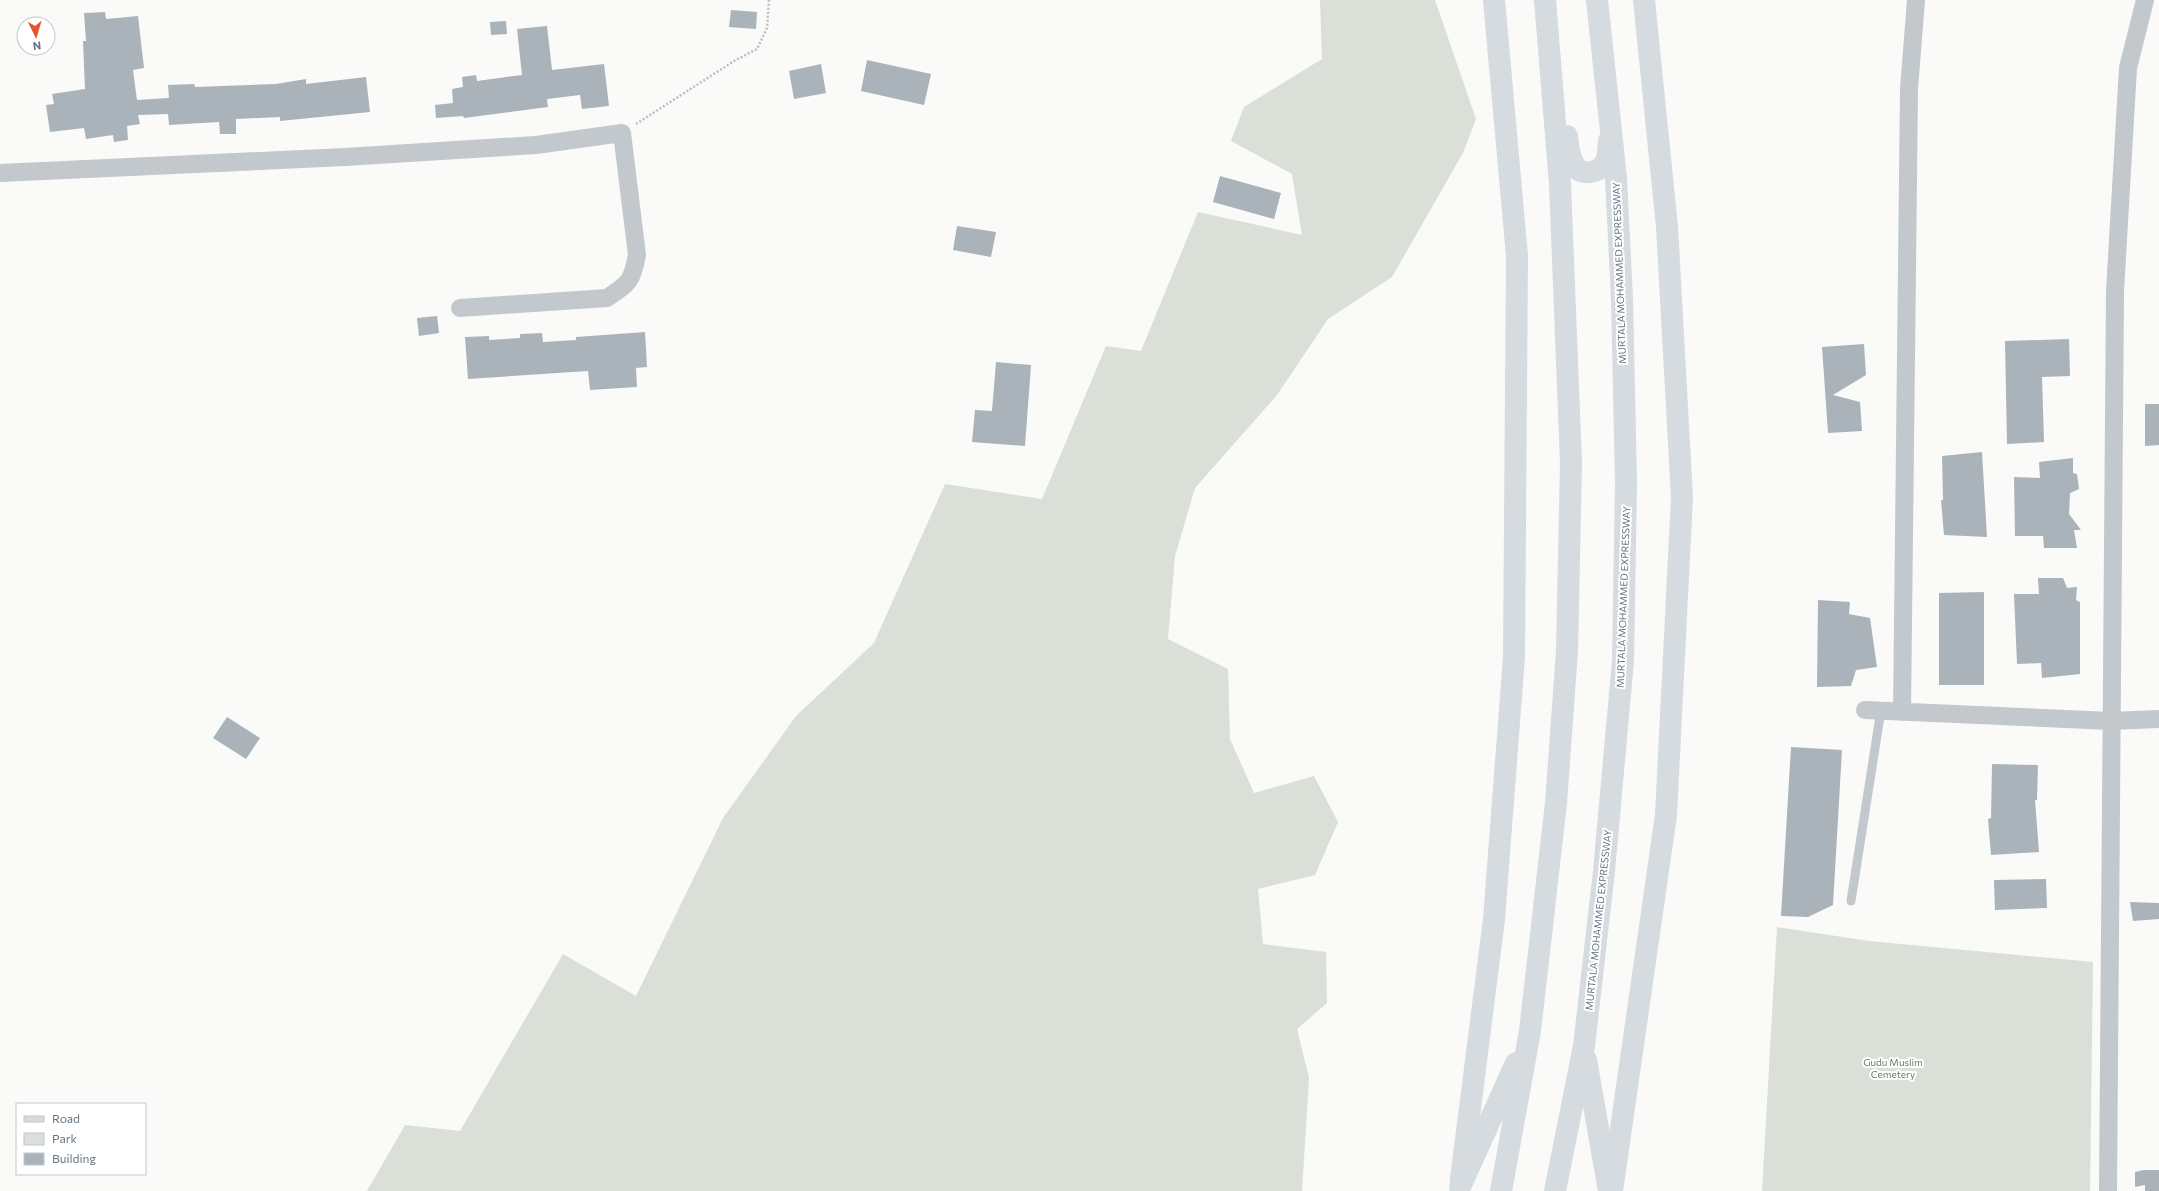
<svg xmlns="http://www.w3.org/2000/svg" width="2159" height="1191" font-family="Commissioner,sans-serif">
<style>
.green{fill:#dadfd7}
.building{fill:#aab3b9}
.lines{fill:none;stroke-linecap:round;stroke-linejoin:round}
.path{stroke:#bbbfc2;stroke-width:2.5;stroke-dasharray:2 2;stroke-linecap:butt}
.service{stroke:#c3c8cc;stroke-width:9}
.minor{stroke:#c3c8cc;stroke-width:18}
.primary{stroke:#d6dbdf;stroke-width:22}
.motorway{stroke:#d6dbdf;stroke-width:22}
.labels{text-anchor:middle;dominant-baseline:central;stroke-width:4;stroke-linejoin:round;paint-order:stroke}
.street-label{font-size:10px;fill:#657683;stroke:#fff}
.park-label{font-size:10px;fill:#687a64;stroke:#fff}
</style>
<rect width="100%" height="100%" fill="#fafaf8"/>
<!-- green -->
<path class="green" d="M1320 0H1435L1476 119 1463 153 1392 277 1328 319 1277 395 1195 488 1175 556 1168 639 1228 669 1230 739 1254 793 1314 776 1338 822 1315 875 1258 889 1263 944 1326 952 1327 1003 1297 1029 1309 1078 1302 1191H367L405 1125 460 1131 563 954 636 996 723 818 796 716 874 643 945 484 1042 499 1106 346 1141 351 1198 212 1302 235 1292 174 1231 141 1244 107 1322 59Z
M1777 927 1869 941 2093 962 2090 1191H1762Z"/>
<!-- building -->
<path class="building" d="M731 10 757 12 756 29 729 27Z
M105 12 106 19 138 16 144 68 133 70 137 100 169 98 168 85 194 84 195 87 276 84 306 79V84L366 77 370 112 280 121V117L236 119V134H220L219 122 169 125 168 114 138 115 140 124 127 126 128 140 114 142 113 135 86 139 84 128 50 132 46 105 54 104 52 94 85 89 83 41H86L84 13Z
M506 21 507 34 491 35 490 22Z
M547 26 552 70 604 64 609 106 582 109 580 95 547 99 548 107 464 118 463 116 436 118 435 105 453 103 452 89 463 87 462 77 476 75 477 81 522 75 517 29Z
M867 60 931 74 924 105 861 91Z
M821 64 826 93 794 99 789 71Z
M1220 176 1281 193 1274 219 1213 202Z
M957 226 996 232 991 257 953 250Z
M437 316 439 333 419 336 417 318Z
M645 332 647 367 636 368 637 387 590 390 588 371 468 379 465 337 489 336V340L520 338V334L542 333 543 342 576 340V337Z
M2069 339 2070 376 2042 377 2044 442 2007 444 2005 341Z
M1864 344 1866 375 1833 395 1860 402 1862 431 1828 433 1822 347Z
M996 362 1031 365 1025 446 972 442 975 410 992 411Z
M2145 404H2159V445L2145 446Z
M1982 452 1987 537 1944 535 1941 500H1943L1942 456Z
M2073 458V473L2077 474 2079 489 2070 493 2069 514 2081 530H2074L2077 548H2044L2043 536H2015L2014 477 2040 478 2039 462Z
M2038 578H2063L2067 588 2077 587 2076 600 2080 602V674L2042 678 2041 663 2017 664 2014 594H2039Z
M1984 592V685H1939V593Z
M1818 600 1850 602 1849 614 1870 618 1877 667 1856 670 1851 686 1817 687Z
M227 717 260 738 246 759 213 738Z
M1791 747 1842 750 1833 905 1808 917 1781 916Z
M1992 764 2038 765 2037 800H2035L2039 852 1991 855 1988 819 1991 818Z
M2046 879 2047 908 1995 910 1994 880Z
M2130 902 2159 903V919L2133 921Z
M2144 1170H2159V1191H2145V1185L2135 1187V1172Z"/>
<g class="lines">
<!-- path -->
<path class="path" d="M636 124 734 61 757 49 767 28 769 0"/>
<!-- service -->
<path class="service" d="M1851 901 1881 710"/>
<!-- minor -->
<path class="minor" d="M0 173 345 157 536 145 622 133 637 255C632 282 629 283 607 298L460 308
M1865 710 2111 721 2159 719
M1902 712 1909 89 1916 0
M2108 1191 2115 291 2128 68 2145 0"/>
<!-- primary -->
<path class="primary" d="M1461 1179 1494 919 1514 657 1517 256 1494 0
M1612 1191 1666 815 1682 497 1667 227 1644 0"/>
<!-- motorway -->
<path class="motorway" d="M1567 136C1568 145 1569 158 1575 166 1581 177 1600 172 1605 163 1609 156 1608 149 1609 141
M1586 1060 1609 1191
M1460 1187 1516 1063
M1501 1191 1530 1031 1556 803 1567 651 1571 463 1560 184 1545 0
M1555 1191 1584 1046 1604 871 1623 661 1626 483 1622 299 1616 178 1597 0"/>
</g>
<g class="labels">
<!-- street labels -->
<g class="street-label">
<text transform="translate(1619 273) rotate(-92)">MURTALA MOHAMMED EXPRESSWAY</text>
<text transform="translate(1623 597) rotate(-88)">MURTALA MOHAMMED EXPRESSWAY</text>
<text transform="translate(1598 920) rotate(-84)">MURTALA MOHAMMED EXPRESSWAY</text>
</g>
<!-- park labels -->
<g class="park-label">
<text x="1893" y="1062">Gudu Muslim<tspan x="1893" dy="12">Cemetery</tspan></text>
</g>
</g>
<!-- legend -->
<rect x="16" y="1103" width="130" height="72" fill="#ffffff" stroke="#c1c8cd"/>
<rect x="24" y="1116" width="20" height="6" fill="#d6dbdf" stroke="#c1c8cd"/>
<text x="52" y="1123" font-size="12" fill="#657683">Road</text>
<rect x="24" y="1133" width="20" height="12" fill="#dadfd7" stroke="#c1c8cd"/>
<text x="52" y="1143" font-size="12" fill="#657683">Park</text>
<rect x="24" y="1153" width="20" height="12" fill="#aab3b9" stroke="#c1c8cd"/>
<text x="52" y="1163" font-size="12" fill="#657683">Building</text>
<!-- north arrow -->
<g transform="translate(36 36) rotate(175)"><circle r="19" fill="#ffffff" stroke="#c1c8cd"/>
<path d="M0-3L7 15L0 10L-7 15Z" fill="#e4572e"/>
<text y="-6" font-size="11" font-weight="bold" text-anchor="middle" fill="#657683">N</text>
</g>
</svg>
